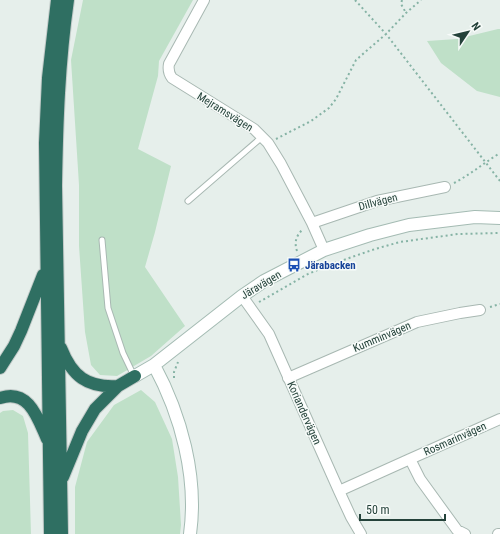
<svg xmlns="http://www.w3.org/2000/svg" width="500" height="534" font-family="'Roboto Condensed',sans-serif">
<style>
.green{fill:#bfe0c8}
.lines{fill:none;stroke-linecap:round;stroke-linejoin:round}
.lane-casing{stroke:#a8b8b2;stroke-width:7}
.street-casing{stroke:#a8b8b2;stroke-width:12}
.secondary-casing{stroke:#a4bbb3;stroke-width:14}
.highway-casing{stroke:#c2cac8;stroke-width:14}
.path{stroke:#86b3a5;stroke-width:2;stroke-dasharray:2 3;stroke-linecap:butt}
.lane{stroke:#fff;stroke-width:5}
.street{stroke:#fff;stroke-width:10}
.secondary{stroke:#fff;stroke-width:12}
.highway{stroke:#2f6f62;stroke-width:12}
.labels{text-anchor:middle;dominant-baseline:central;stroke-width:3;stroke-linejoin:round;paint-order:stroke}
.street-label{font-size:11px;fill:#24423a;stroke:#f7fbf9}
.transit-label{font-size:11px;font-weight:bold;fill:#164399;stroke:#f7fbf9;text-anchor:start}
</style>
<rect width="100%" height="100%" fill="#e6efeb"/>
<!-- green -->
<path class="green" d="M83 0H193L159 61 158 76 138 149 171 166 155 232 145 267 185 326 151 356 117 376 100 375 91 365 85 332 79 246V185L71 60Z
M498 29H500V97L477 91 441 63 427 41 457 39Z
M141 390 155 402 172 439 178 477 181 525 180 534H75V487L87 442 114 405Z
M13 410 23 416 28 433 31 534H0V413L3 411Z"/>
<g class="lines">
<!-- lane casing -->
<g class="lane-casing">
<path id="lane" d="M188 201 262 137
M102 240 108 308 123 353 134 376"/>
</g>
<!-- street casing -->
<g class="street-casing">
<path id="street" d="M204 0 169 64C168 69 169 74 172 78L254 129 268 143 281 164 312 223 324 250
M312 223 377 201 445 187
M242 296 269 334 339 491 351 517 361 534
M288 378 417 322 460 313 480 310
M339 491 410 459
M465 534 457 530 420 479 410 459 500 419
M498 534H500"/>
</g>
<!-- secondary casing -->
<g class="secondary-casing">
<path id="secondary" d="M154 365C181 415 198 477 190 534
M135 376 154 365 242 296 264 281 324 250 370 235 409 225 475 217 500 218"/>
</g>
<!-- highway casing -->
<g class="highway-casing">
<path id="highway" d="M61 348C72 376 87 388 118 386
M0 368 14 346 21 331 43 275
M0 398C29 388 38 419 47 439
M63 477 82 431 95 409 118 386 135 376
M50 534 45 143 48 78 57 0
M62 534 56 186C57 123 59 63 68 0"/>
</g>
<!-- path -->
<path class="path" d="M355 0 386 34 500 181
M402 0 401 4 406 13
M276 139 311 121 329 108 336 99 356 60 386 34 406 13 421 0
M454 183C471 174 484 163 500 153
M297 251C294 242 296 236 303 229
M259 302 308 274 332 264 375 249 400 242 458 234 500 233
M490 307 500 304
M174 378V372L178 362"/>
<!-- lane -->
<use href="#lane" class="lane"/>
<!-- street -->
<use href="#street" class="street"/>
<!-- secondary -->
<use href="#secondary" class="secondary"/>
<!-- highway -->
<use href="#highway" class="highway"/>
</g>
<!-- icons -->
<defs>
<g id="bus-bare" transform="scale(1.08)"><path d="M-5-6H5V4H4V6H2V4H-2V6H-4V4H-5ZM-3.5-4V0h7V-4ZM-3.5 1.2v1.5H-2V1.2ZM2 1.2v1.5H3.5V1.2Z" fill="#1a4fb4" stroke="#f7fbf9" stroke-width="2.5" paint-order="stroke"/></g>
</defs>
<g fill-rule="evenodd">
<use href="#bus-bare" x="294" y="265"/>
</g>
<g class="labels">
<!-- street labels -->
<g class="street-label">
<text transform="translate(225 112) rotate(32)">Mejramsvägen</text>
<text transform="translate(378 202) rotate(-15)">Dillvägen</text>
<text transform="translate(261 285) rotate(-31)">Järavägen</text>
<text transform="translate(382 337) rotate(-23)">Kumminvägen</text>
<text transform="translate(304 413) rotate(66)">Koriandervägen</text>
<text transform="translate(455 439) rotate(-24)">Rosmarinvägen</text>
</g>
<!-- transit labels -->
<g class="transit-label">
<text x="305" y="265">Järabacken</text>
</g>
</g>
<!-- north arrow -->
<g transform="translate(468 32) rotate(55)" stroke="#f7fbf9" stroke-width="3" paint-order="stroke">
<path d="M0-3L7 15L0 10L-7 15Z" fill="#24423a"/>
<text y="-6" font-size="11" font-weight="bold" text-anchor="middle" fill="#24423a">N</text>
</g>
<!-- scale -->
<path d="M360 514v6h85v-6" fill="none" stroke="#24423a" stroke-width="2"/>
<text x="366" y="514" font-size="12" fill="#24423a" stroke="#f7fbf9" stroke-width="3" paint-order="stroke">50 m</text>
</svg>
